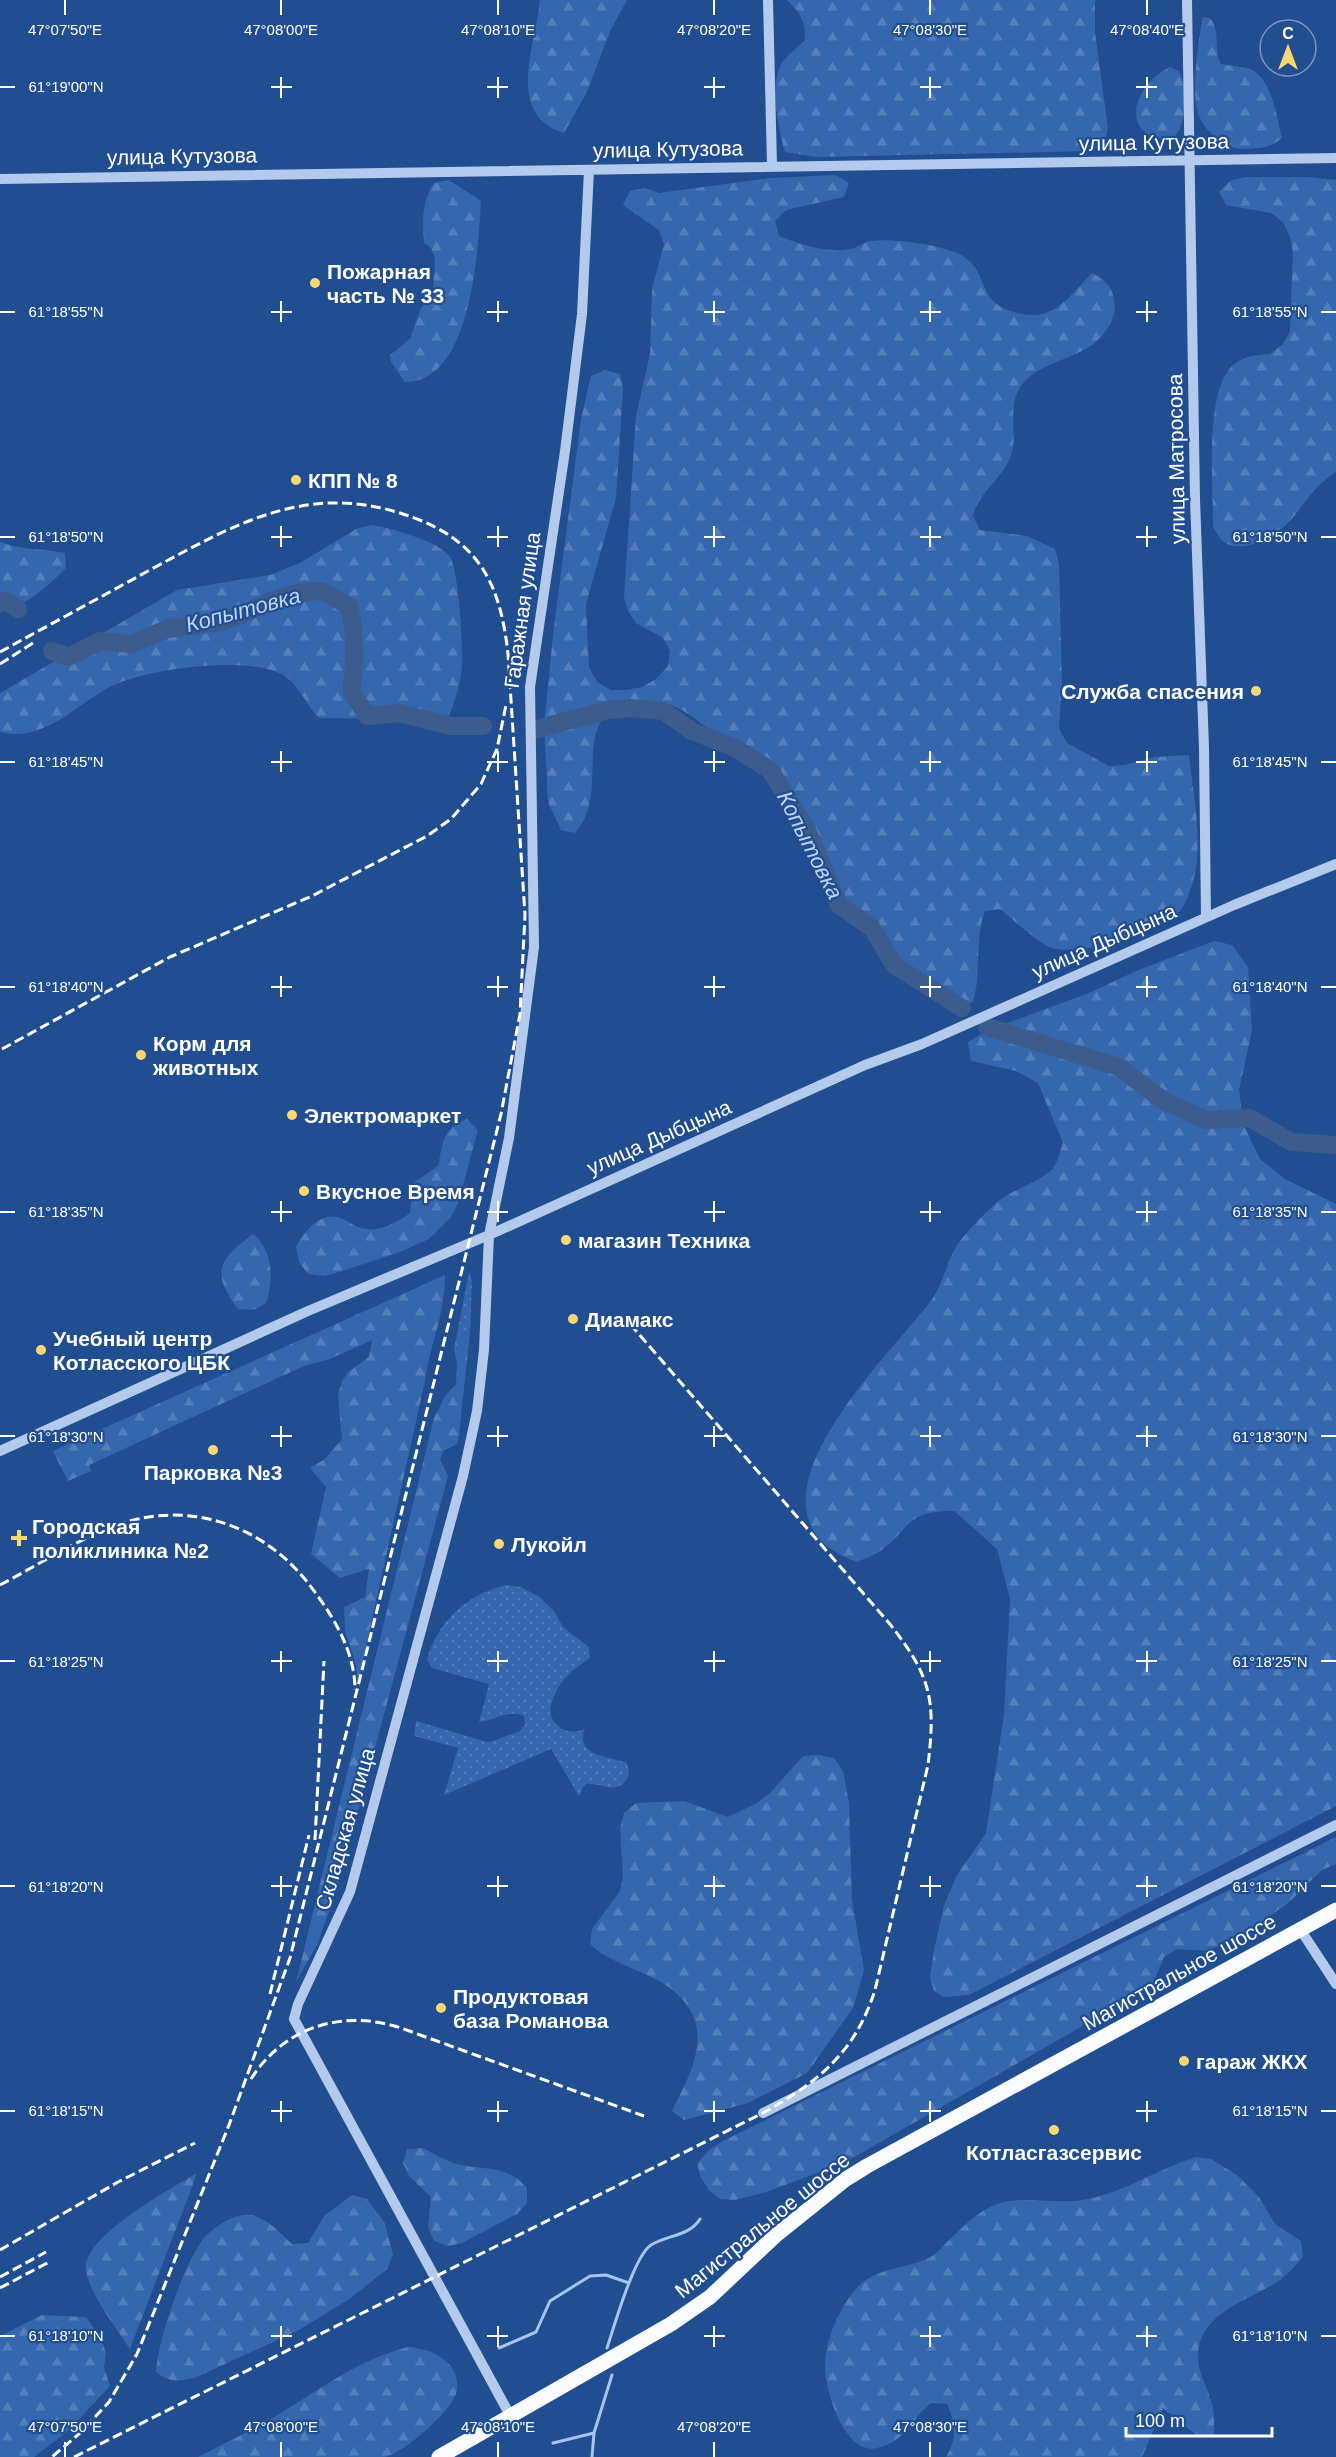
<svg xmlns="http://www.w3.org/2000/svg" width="1336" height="2457" font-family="Helvetica,sans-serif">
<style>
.grass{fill:url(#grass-dots)}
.forest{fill:url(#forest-firs)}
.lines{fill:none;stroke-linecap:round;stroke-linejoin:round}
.stream{stroke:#a6c5ee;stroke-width:3}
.river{stroke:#3c5c8d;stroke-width:18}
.minor{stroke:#b3caed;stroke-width:10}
.major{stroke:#f9fbff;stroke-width:15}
.rail{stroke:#fff;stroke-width:3;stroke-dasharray:10 4.5;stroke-linecap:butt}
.ticks{fill:none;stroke:#fff;stroke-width:2}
.poi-dot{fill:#f9d874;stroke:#214d91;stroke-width:2}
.labels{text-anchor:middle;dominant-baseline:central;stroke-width:4.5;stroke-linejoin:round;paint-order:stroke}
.street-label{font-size:21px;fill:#fff;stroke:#214d91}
.poi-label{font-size:21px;font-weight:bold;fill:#fff;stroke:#214d91;text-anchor:start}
.water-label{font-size:22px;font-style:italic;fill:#bfd5f4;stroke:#214d91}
.ticks-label{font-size:15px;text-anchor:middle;fill:#fff;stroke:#214d91;stroke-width:4.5;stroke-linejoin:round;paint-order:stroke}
</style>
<defs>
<pattern id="grass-dots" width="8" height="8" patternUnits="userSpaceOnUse" patternTransform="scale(1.5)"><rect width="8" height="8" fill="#3567ae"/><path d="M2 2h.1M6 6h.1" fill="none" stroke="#537eba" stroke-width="1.8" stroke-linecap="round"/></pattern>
<pattern id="forest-firs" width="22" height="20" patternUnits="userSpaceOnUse" patternTransform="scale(1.5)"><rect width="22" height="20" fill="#3567ae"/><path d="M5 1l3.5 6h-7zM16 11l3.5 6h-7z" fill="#537eba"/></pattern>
</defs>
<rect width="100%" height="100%" fill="#214d91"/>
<!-- grass -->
<path class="grass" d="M469 1272 472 1281 470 1332 466 1336 458 1329Z
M506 1585 521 1587 538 1596 554 1611 563 1627 589 1647 590 1658C571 1671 558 1681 551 1705 546 1724 570 1739 585 1728 574 1757 610 1756 627 1763L629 1774C619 1799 601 1781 585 1784L579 1796 551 1749 444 1795 458 1748 414 1736 416 1721 487 1742C498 1741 508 1734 519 1732L525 1725 524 1716C508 1709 494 1721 479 1722L489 1684 432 1668 427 1659C439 1620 466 1595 506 1585Z"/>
<!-- forest -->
<path class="forest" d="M540 0H627L611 29 587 92 564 133C504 115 536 45 540 0Z
M787 0H1095V33L1108 128 1105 143 1092 151 816 157 785 152C778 129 768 80 784 60 790 53 798 47 805 40 806 21 800 13 787 0Z
M1203 17 1210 18C1221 31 1213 49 1221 64 1230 66 1241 66 1250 69 1273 79 1276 117 1282 138 1269 149 1260 148 1243 149 1224 149 1201 129 1197 110 1192 88 1198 38 1203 17Z
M1170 67 1179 71C1188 89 1187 124 1173 139 1117 140 1132 85 1170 67Z
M836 175 849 183 844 197 786 210 775 221 779 236C799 244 828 254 850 249 857 248 864 242 871 241 892 238 932 244 952 251 998 267 966 309 1031 315 1057 317 1075 290 1092 273 1104 279 1112 285 1114 300 1116 310 1114 316 1109 325 1091 363 1036 356 1018 391 1008 411 1018 435 1011 455 1003 479 979 491 973 516L980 530 1027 536 1055 549 1059 564 1062 683 1059 729 1067 743 1109 766 1125 765 1155 757 1189 755C1193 796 1204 842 1193 882 1190 891 1186 904 1180 911 1161 933 1074 960 1047 946 1031 937 1015 921 1000 909L985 911C974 940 982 972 973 1002L959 1008 945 1004C901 965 858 928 822 882 813 871 808 855 802 842 788 814 763 768 741 746 733 739 719 736 709 729 692 716 676 703 653 702 636 702 620 701 607 714 579 740 607 798 575 833L561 830 548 802 544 725 553 635 581 419 591 376 605 370 620 374 623 389 616 498 586 604 589 667 597 682 611 690H626L642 687 656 679 668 666 670 651 663 638 636 623 628 611 624 597 636 416 650 354 652 288 664 245 659 230 623 205 630 191 645 188 659 193 770 178Z
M1245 177H1307L1336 180V472C1298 495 1296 538 1244 546 1227 548 1220 541 1213 526 1213 487 1206 406 1226 374 1236 357 1253 355 1270 354L1282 345 1290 332 1293 252 1290 237 1283 222 1271 213 1226 205 1219 192 1230 181Z
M449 180 481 201C478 248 472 383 405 382L391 362 390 355 410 339 421 308 433 291 435 259 431 248 424 243C422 222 422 201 434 183Z
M371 525C389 527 441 542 450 557 459 572 463 648 462 666 460 687 453 710 443 727L399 719 319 718C306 705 298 682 281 674 244 655 141 669 106 689 73 708 41 743 0 732V693L177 590 270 575 300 563 356 529Z
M0 542C24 551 41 548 65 553L66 568C46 588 28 604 0 612Z
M1214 941 1232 945 1248 967 1252 1030 1239 1090 1244 1126 1260 1159 1285 1179 1336 1204V1806L969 1995 943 1997 934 1991 930 1977 934 1950 944 1905 957 1875 986 1833 1004 1714 1010 1599 997 1549 954 1511C907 1511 913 1525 883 1549 876 1555 865 1558 857 1562 724 1514 886 1359 930 1302 943 1286 946 1262 957 1245 967 1231 982 1216 995 1204 1009 1190 1040 1183 1053 1168 1058 1162 1060 1150 1063 1143L1038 1083 1016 1071 971 1061 968 1042 986 1031 1089 993 1136 971Z
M467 1119 478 1130 458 1203 451 1217 429 1239 400 1252 339 1272 324 1276 308 1274 299 1262 296 1247C304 1232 320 1211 340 1218 349 1221 355 1228 366 1229 381 1231 398 1222 410 1213L413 1183 438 1166C443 1142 442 1129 467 1119Z
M253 1234C273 1251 274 1278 266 1303L253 1310 238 1309C210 1272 219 1259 253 1234Z
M445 1275C445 1316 430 1343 425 1381L358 1682 356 1664 345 1631 344 1607 365 1597 369 1569 340 1578 311 1554 326 1487 310 1468 325 1459 342 1439 338 1395 342 1381 348 1372 369 1357 372 1340 330 1359 304 1366 89 1465 91 1471 68 1481 53 1451Z
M458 1329 466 1336 470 1332 459 1436 457 1444 443 1451 440 1459 448 1476 338 1886 317 1945 296 1982 434 1418 445 1396 456 1384 457 1364 454 1349Z
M818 1755 834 1758 843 1771 849 1803 852 1900 864 1970 853 2008 807 2073 748 2103 684 2120 672 2111C693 2069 718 2025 670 1988 646 1970 613 1966 590 1944L592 1929 620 1891 623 1876 620 1828 624 1813 636 1803 684 1801 728 1817 757 1803 770 1793 803 1756Z
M1336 1837V1864L1322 1870 1287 1904 1236 1939 1207 1951 1177 1949 1164 1957 1152 1986 844 2163 766 2192 735 2200 720 2199 709 2190 701 2178 697 2164 708 2151 721 2142Z
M423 2148C434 2154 446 2161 457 2164 485 2171 507 2164 527 2188V2203L517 2214 462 2243 448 2246 434 2241 428 2227 431 2197 409 2176 403 2163 407 2149Z
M1196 2157 1211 2159 1237 2175 1259 2197 1275 2224 1301 2241 1303 2257C1296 2264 1289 2274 1280 2280 1249 2301 1196 2313 1198 2359 1199 2375 1208 2388 1212 2404 1215 2413 1214 2426 1214 2436L1199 2437 1163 2408 1142 2457H946C957 2438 956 2424 947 2404L931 2403C909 2421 907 2441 877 2448 844 2456 824 2388 825 2364 826 2338 839 2309 855 2290 874 2267 905 2269 929 2258 935 2255 941 2248 946 2243 963 2227 978 2210 1000 2203 1020 2196 1059 2204 1082 2200 1122 2194 1157 2169 1196 2157Z
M197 2173 189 2195 130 2349C117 2329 88 2292 86 2269 82 2237 172 2188 197 2173Z
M352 2195 367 2199 385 2223 393 2255 387 2269 351 2298 299 2330 197 2377C180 2382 170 2383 156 2372 158 2339 182 2270 201 2242 210 2229 234 2212 251 2215 267 2218 280 2233 292 2244L308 2243 324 2216Z
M42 2315 86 2317 101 2338 106 2353 104 2367 110 2386 68 2431 34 2457H0V2336Z
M408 2347C432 2348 464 2364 456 2394 450 2412 404 2453 385 2457 370 2457 350 2457 335 2457 289 2457 243 2457 198 2457 224 2443 253 2430 279 2414 324 2387 356 2361 408 2347Z"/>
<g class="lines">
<!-- stream -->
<path class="stream" d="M499 2348 536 2332 550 2301 590 2276 606 2275 629 2283
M607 2348C614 2327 634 2256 651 2245 667 2235 690 2236 700 2219
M553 2443 594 2433 612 2375
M592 2457 594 2433"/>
<!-- river -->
<path class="river" d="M0 603 6 601 18 609
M52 651 68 657 100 641 132 644 167 629 214 623 242 615 266 603 297 593 322 591 349 606C356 636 356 662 351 691L367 716 399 713 451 726H483
M537 729 608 710 631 708 663 711 692 731 735 748 770 770 807 830 839 905 872 928 894 965 962 1008
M987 1027 1119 1067 1164 1101 1206 1120 1250 1118 1291 1142 1336 1145"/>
<!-- minor -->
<path class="minor" d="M768 0 772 166
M1187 0 1195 499 1204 748 1206 917
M0 179 1336 158
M0 1451 308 1311 489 1235 865 1065 922 1044 1234 905 1336 864
M1300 1929 1336 1984
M763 2113 1336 1825
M511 2417 294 2019 298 2004 350 1892 463 1476 477 1411 484 1350 489 1235 509 1138 534 947 530 687 565 451 582 314 589 170"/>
<!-- major -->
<path class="major" d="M439 2457 671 2324 710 2297 775 2236 846 2179 867 2166 1336 1910"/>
<!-- rail -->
<path class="rail" d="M0 652C49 625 99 598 148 571 241 521 315 477 422 521 484 547 501 591 508 654L525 915 520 1014 501 1114 290 1958 229 2125 137 2354 109 2402 80 2433 52 2457
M0 664 33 643
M2 1049 170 957 312 896 427 836 451 819 481 784 497 749 506 705
M0 1585C36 1566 72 1543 109 1528 183 1498 260 1522 308 1583 332 1614 355 1650 355 1690
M315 1840 324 1661
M270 1994 309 1835
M251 2079C285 2026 343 2009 401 2028L644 2116
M0 2250 118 2182 195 2143
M0 2277 46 2252
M0 2288 51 2261
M74 2457 763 2113C818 2082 855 2053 875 1990L928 1765C936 1699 931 1676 889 1623L631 1325"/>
</g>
<!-- ticks -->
<path class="ticks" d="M65 0V15M281 0V15M498 0V15M714 0V15M930 0V15M1147 0V15M281 77V98M498 77V98M714 77V98M930 77V98M1147 77V98M0 87H15M271 87H292M487 87H508M704 87H725M920 87H941M1136 87H1157M281 301V322M498 301V322M714 301V322M930 301V322M1147 301V322M0 312H15M271 312H292M487 312H508M704 312H725M920 312H941M1136 312H1157M1321 312H1336M281 526V547M498 526V547M714 526V547M930 526V547M1147 526V547M0 537H15M271 537H292M487 537H508M704 537H725M920 537H941M1136 537H1157M1321 537H1336M281 751V772M498 751V772M714 751V772M930 751V772M1147 751V772M0 762H15M271 762H292M487 762H508M704 762H725M920 762H941M1136 762H1157M1321 762H1336M281 976V997M498 976V997M714 976V997M930 976V997M1147 976V997M0 987H15M271 987H292M487 987H508M704 987H725M920 987H941M1136 987H1157M1321 987H1336M281 1201V1222M498 1201V1222M714 1201V1222M930 1201V1222M1147 1201V1222M0 1212H15M271 1212H292M487 1212H508M704 1212H725M920 1212H941M1136 1212H1157M1321 1212H1336M281 1426V1447M498 1426V1447M714 1426V1447M930 1426V1447M1147 1426V1447M0 1436H15M271 1436H292M487 1436H508M704 1436H725M920 1436H941M1136 1436H1157M1321 1436H1336M281 1651V1672M498 1651V1672M714 1651V1672M930 1651V1672M1147 1651V1672M0 1661H15M271 1661H292M487 1661H508M704 1661H725M920 1661H941M1136 1661H1157M1321 1661H1336M281 1876V1897M498 1876V1897M714 1876V1897M930 1876V1897M1147 1876V1897M0 1886H15M271 1886H292M487 1886H508M704 1886H725M920 1886H941M1136 1886H1157M1321 1886H1336M281 2101V2122M498 2101V2122M714 2101V2122M930 2101V2122M1147 2101V2122M0 2111H15M271 2111H292M487 2111H508M704 2111H725M920 2111H941M1136 2111H1157M1321 2111H1336M281 2326V2347M498 2326V2347M714 2326V2347M930 2326V2347M1147 2326V2347M0 2336H15M271 2336H292M487 2336H508M704 2336H725M920 2336H941M1136 2336H1157M1321 2336H1336M65 2442V2457M281 2442V2457M498 2442V2457M714 2442V2457M930 2442V2457"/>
<!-- markers -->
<g class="poi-dot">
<circle cx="315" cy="283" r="6"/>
<circle cx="296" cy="480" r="6"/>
<circle cx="1256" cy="691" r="6"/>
<circle cx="141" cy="1055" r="6"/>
<circle cx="292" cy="1115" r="6"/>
<circle cx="304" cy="1191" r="6"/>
<circle cx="566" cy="1240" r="6"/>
<circle cx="573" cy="1319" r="6"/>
<circle cx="41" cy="1350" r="6"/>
<circle cx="213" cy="1450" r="6"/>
<path d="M16 1529h6v6h6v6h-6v6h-6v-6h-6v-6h6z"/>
<circle cx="499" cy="1544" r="6"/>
<circle cx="441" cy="2008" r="6"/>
<circle cx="1184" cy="2061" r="6"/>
<circle cx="1054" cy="2130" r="6"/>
</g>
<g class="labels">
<!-- street labels -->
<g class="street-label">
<text transform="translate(1154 142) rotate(-1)">улица Кутузова</text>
<text transform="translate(668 149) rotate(-1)">улица Кутузова</text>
<text transform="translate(182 156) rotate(-1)">улица Кутузова</text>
<text transform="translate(1176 459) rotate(-91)">улица Матросова</text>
<text transform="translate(522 610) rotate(-82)">Гаражная улица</text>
<text transform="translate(1104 941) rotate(-24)">улица Дыбцына</text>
<text transform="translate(659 1137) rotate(-24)">улица Дыбцына</text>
<text transform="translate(345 1829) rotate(-74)">Складская улица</text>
<text transform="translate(1179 1972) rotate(-29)">Магистральное шоссе</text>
<text transform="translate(762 2225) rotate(-39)">Магистральное шоссе</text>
</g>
<!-- poi labels -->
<g class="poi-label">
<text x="327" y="271">Пожарная<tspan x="327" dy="24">часть № 33</tspan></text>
<text x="308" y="480">КПП № 8</text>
<text x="1244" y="691" text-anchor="end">Служба спасения</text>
<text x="153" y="1043">Корм для<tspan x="153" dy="24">животных</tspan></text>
<text x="304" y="1115">Электромаркет</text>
<text x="316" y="1191">Вкусное Время</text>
<text x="578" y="1240">магазин Техника</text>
<text x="585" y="1319">Диамакс</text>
<text x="53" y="1338">Учебный центр<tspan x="53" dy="24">Котласского ЦБК</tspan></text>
<text x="213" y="1472" text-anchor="middle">Парковка №3</text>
<text x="32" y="1526">Городская<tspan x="32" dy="24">поликлиника №2</tspan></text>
<text x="511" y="1544">Лукойл</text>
<text x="453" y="1996">Продуктовая<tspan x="453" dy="24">база Романова</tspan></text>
<text x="1196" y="2061">гараж ЖКХ</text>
<text x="1054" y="2152" text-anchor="middle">Котласгазсервис</text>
</g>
<!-- water labels -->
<g class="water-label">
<text transform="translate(243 610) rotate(-15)">Копытовка</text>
<text transform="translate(810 845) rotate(63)">Копытовка</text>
</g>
</g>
<g class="ticks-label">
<text x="65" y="35">47°07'50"E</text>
<text x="281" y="35">47°08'00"E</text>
<text x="498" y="35">47°08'10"E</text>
<text x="714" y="35">47°08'20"E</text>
<text x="930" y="35">47°08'30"E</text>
<text x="1147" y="35">47°08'40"E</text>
<text x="66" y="92">61°19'00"N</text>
<text x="66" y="317">61°18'55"N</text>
<text x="1270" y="317">61°18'55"N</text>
<text x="66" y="542">61°18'50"N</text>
<text x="1270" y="542">61°18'50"N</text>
<text x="66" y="767">61°18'45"N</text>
<text x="1270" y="767">61°18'45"N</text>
<text x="66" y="992">61°18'40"N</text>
<text x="1270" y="992">61°18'40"N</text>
<text x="66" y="1217">61°18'35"N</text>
<text x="1270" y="1217">61°18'35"N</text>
<text x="66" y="1442">61°18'30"N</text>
<text x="1270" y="1442">61°18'30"N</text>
<text x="66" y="1667">61°18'25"N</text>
<text x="1270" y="1667">61°18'25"N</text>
<text x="66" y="1892">61°18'20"N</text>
<text x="1270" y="1892">61°18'20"N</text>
<text x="66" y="2116">61°18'15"N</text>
<text x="1270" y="2116">61°18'15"N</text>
<text x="66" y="2341">61°18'10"N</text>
<text x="1270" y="2341">61°18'10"N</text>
<text x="65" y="2432">47°07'50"E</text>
<text x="281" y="2432">47°08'00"E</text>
<text x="498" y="2432">47°08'10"E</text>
<text x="714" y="2432">47°08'20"E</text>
<text x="930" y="2432">47°08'30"E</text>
</g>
<!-- north arrow -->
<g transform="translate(1288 48)"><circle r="28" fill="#214d91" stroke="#7a94bd" stroke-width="1.5"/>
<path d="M0-4.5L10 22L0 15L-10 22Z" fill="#f9d874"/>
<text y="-9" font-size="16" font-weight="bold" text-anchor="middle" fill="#ffffff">С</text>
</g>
<!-- scale -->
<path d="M1126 2427v9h146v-9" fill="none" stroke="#ffffff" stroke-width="3"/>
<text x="1135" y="2427" font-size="18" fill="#ffffff" stroke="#214d91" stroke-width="4.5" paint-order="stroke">100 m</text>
</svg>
